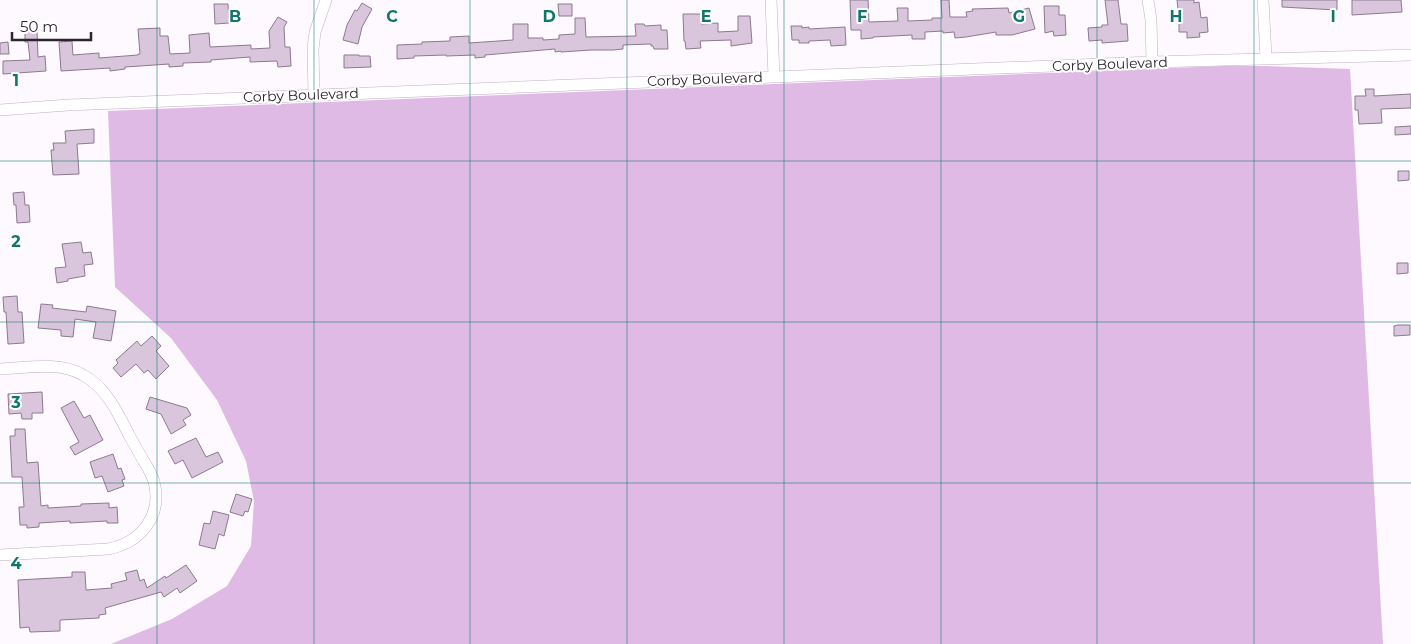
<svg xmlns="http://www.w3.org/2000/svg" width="1411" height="644" font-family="Montserrat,sans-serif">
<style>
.green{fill:#debae4}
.building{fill:#d9c6dc;stroke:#8c7a8f}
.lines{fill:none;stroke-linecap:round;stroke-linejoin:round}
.minor-casing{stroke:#c2afc5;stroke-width:12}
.minor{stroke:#fff;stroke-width:11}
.grid{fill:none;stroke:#0f766e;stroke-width:1;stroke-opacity:0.55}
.labels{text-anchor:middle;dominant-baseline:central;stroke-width:4;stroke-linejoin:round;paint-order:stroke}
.street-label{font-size:14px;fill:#2c252d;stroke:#fff}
.grid-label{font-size:16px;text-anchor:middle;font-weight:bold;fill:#0f766e;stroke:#fff;stroke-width:4;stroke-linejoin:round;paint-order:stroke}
</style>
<rect width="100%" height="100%" fill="#fdf9fe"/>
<!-- green -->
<path class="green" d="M1223 66H1266L1350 69 1383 644H111L172 619 227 586 251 546 254 501 246 461 217 400 171 338 115 287 108 111Z"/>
<!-- building -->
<path class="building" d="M850 0H868L869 22 898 21 897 8H908V21L932 20V18H942L941 0H949L950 17H967L966 12 973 11 972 9 1008 8 1009 13 1029 8 1035 29 1012 35H996V32L966 37 955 38 954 32 943 33V31L925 32V39H912V35L873 37V38L861 39V30H851Z
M1105 0H1118L1121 24H1127L1128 41 1102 43V40L1089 41 1088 28 1102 27V25H1108Z
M1177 0H1194V3L1199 2 1201 18 1207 17 1208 32 1199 33 1200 37 1187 38V32H1179V19Z
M1282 0H1337V10L1282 7Z
M1352 0H1401L1402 12 1352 15Z
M362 3 372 9 362 27 358 44 343 40 347 25 355 10 357 11Z
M214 4H228L229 23 215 24Z
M558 4H572V16H559Z
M1044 6H1059V15H1065L1066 35 1054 36 1053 31 1045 33Z
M683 14H701V24L718 23V32L738 31V16H750L752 43 731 46V40L700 41 701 48 686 49 685 41H684Z
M278 17 287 22 284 27 285 47H290L291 66 278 67 277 61 250 62V57L211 60V62L183 63V66L169 67V64L125 67V69L110 71V68L61 71 59 42 72 41 73 55 99 53V58L138 55V54H140L138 29 160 28V36H168L170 54 190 53 189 35 209 33 210 47 251 45V49L270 48 269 31Z
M575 18H585L586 37 636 36 635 24H644L645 26 661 25V30H667L668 49H654L653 46H651V44L623 45V49L613 50H591L561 52V51L555 52V49L485 55V57L475 58V55L446 56V55L414 56V58L397 59V45L422 44V42L450 41V37L469 36V43L513 40V24H528V38H543V40L559 39V35L575 34Z
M791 26H802V28L809 27V29L845 27 846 45 831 46 830 40 809 41V43H799V40H792Z
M25 31H37L38 57 45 56 46 71 3 74V61L30 60 28 42H25Z
M8 42 9 54H0V43Z
M344 55H359V56H370L371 67 344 68Z
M1365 89H1374V96L1411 94V108L1381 109 1382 123 1359 124 1358 110H1355V96H1366Z
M1411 126V134L1395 135V127Z
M94 129V143L77 144 79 174 53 175 51 150H54L53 143H66L65 131Z
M1398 171H1409V180L1398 181Z
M24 192 25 205H29L30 222 17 223 16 205H14L13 193Z
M81 242 83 253 91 252 93 264 84 265 85 276 68 279V281L57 283 55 268 66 267 62 244Z
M1397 263H1408V273L1397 274Z
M17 296 18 312H22L24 343 8 344 6 312H4L3 297Z
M41 304 53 305 52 308 86 312 87 306 116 311 111 341 93 338 96 322 75 319 73 337 61 336V330L38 328Z
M1398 325H1410V335L1394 336V326Z
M152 336 161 346 156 351 169 366 156 379 148 370 144 373 136 364 121 377 113 368 118 363 116 360 137 341 141 346Z
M42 392 43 413H32V419H22L21 413 9 414 8 394Z
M150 397 187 408 191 415 183 420 186 425 171 434 161 414 146 409Z
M74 401 84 418 90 415 103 440 75 455 70 447 79 442 61 408Z
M15 429H25L27 463 38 462 41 506 48 505V508L81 506V504L109 503V508L117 507 118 523H107V521L70 523V521L39 523V527L27 528V525H20L19 507H24L22 477H12L10 436H15Z
M196 438 206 457 218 452 223 462 192 478 183 460 175 464 168 451Z
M113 454 118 469 121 468 125 479 122 480 124 486 108 492 102 476 95 478 90 462Z
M236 494 252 499 248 512 245 511 243 516 230 512Z
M213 511 229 515 224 536 219 534 215 549 199 545 204 523 210 524Z
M186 565 197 581 180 593 177 588 164 597 161 592 105 608 106 614 99 615V618L60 620V631L30 632 29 627 20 628 18 580 72 577V572H85L86 590 112 588 111 584 127 580 125 573 137 570 140 581 144 579 147 588 165 576 166 578Z"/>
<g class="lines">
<!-- minor casing -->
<g class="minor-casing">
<path id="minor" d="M771 0 774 77
M1148 0 1151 20 1152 62
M1263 0 1266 58
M314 95 313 49 315 32 326 0
M0 110 68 105 1152 62 1411 55
M0 369C26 368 59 361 83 375 106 387 118 413 129 435 135 446 141 457 148 468 150 473 153 477 154 482 163 516 140 543 108 549L0 555"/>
</g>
<!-- minor -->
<use href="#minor" class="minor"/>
</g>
<!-- grid -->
<path class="grid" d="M157 0V644M314 0V644M470 0V644M627 0V644M784 0V644M941 0V644M1097 0V644M1254 0V644M0 161H1411M0 322H1411M0 483H1411"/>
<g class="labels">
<!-- street labels -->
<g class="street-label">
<text transform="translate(1110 64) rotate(-2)">Corby Boulevard</text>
<text transform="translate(705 79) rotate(-2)">Corby Boulevard</text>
<text transform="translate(301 95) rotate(-2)">Corby Boulevard</text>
</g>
</g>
<g class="grid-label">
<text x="235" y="22">B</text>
<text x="392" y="22">C</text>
<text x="549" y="22">D</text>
<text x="706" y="22">E</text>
<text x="862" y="22">F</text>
<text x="1019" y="22">G</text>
<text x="1176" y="22">H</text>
<text x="1333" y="22">I</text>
<text x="16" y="86">1</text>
<text x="16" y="247">2</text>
<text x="16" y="408">3</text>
<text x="16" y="569">4</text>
</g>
<!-- scale -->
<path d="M12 32v8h79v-8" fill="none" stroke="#2c252d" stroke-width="2.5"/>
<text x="20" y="32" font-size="15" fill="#2c252d" stroke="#ffffff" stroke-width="4" paint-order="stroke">50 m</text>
</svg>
